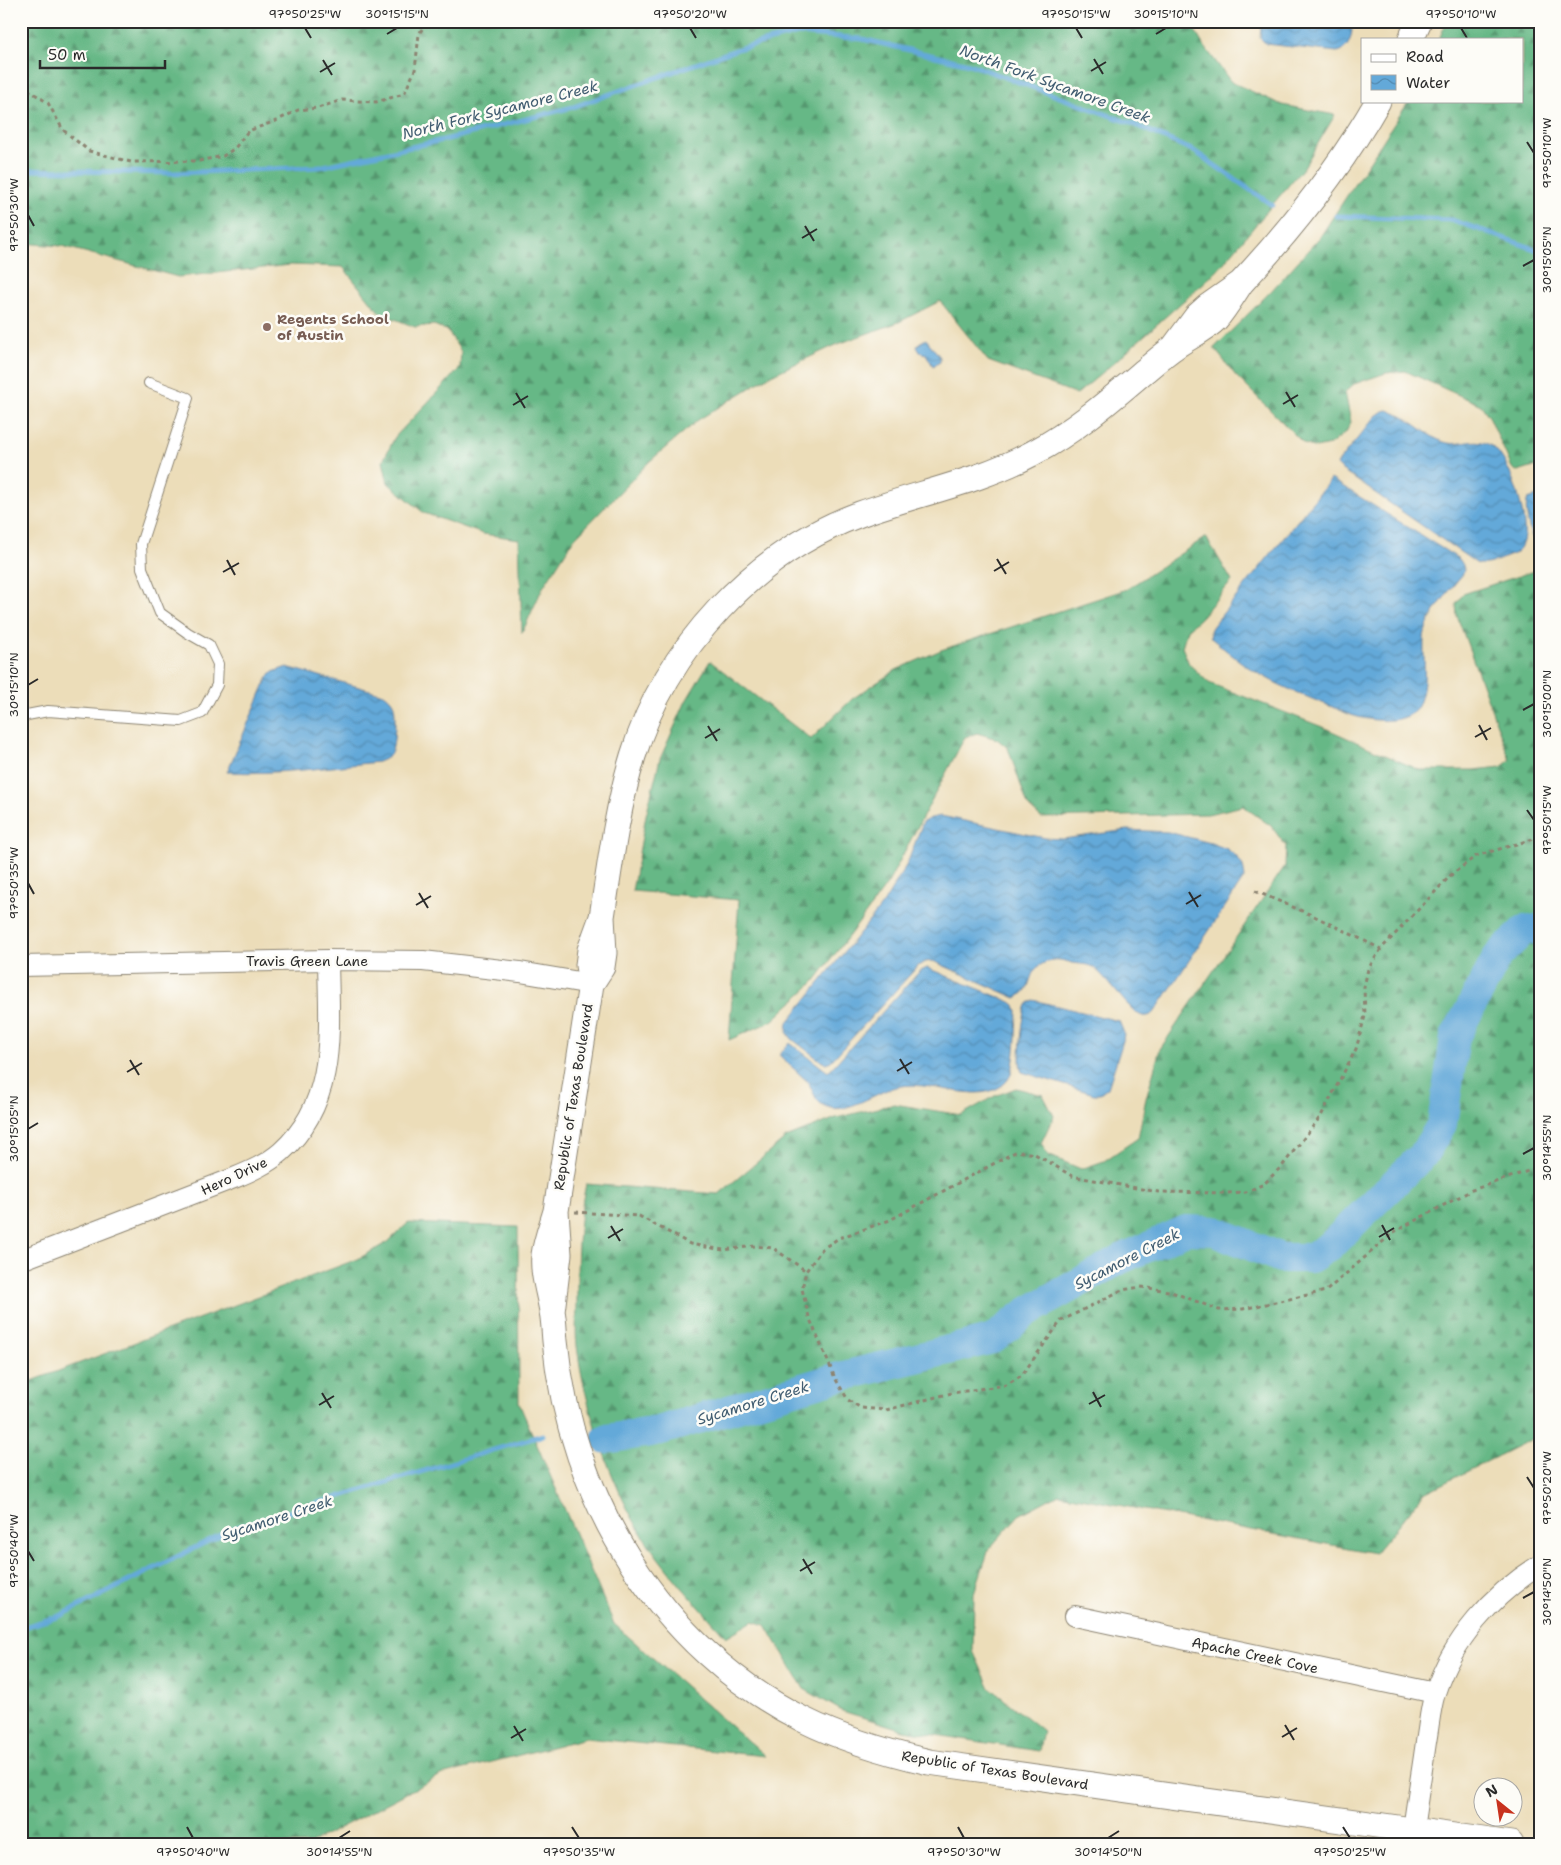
<svg xmlns="http://www.w3.org/2000/svg" width="1561" height="1865" font-family="'Shantell Sans',sans-serif">
<style>
.forest{fill:url(#forest-firs);stroke:#487258}
.water{fill:url(#water-waves);stroke:#476a82}
.lines{fill:none;stroke-linecap:round;stroke-linejoin:round}
.stream{stroke:#63a9d9;stroke-width:5}
.river{stroke:#63a9d9;stroke-width:30}
.service-casing{stroke:#8c8472;stroke-width:12}
.minor-casing{stroke:#8c8472;stroke-width:22}
.tertiary-casing{stroke:#8c8472;stroke-width:27}
.path{stroke:#8c8472;stroke-width:3;stroke-dasharray:4 4;stroke-linecap:butt}
.service{stroke:#fff;stroke-width:10}
.minor{stroke:#fff;stroke-width:20}
.tertiary{stroke:#fff;stroke-width:25}
.ticks{fill:none;stroke:#2b2b2b;stroke-width:2}
.education-dot{fill:#8d6e63;stroke:#fdfcf7;stroke-width:2}
.labels{text-anchor:middle;dominant-baseline:central;stroke-width:5;stroke-linejoin:round;paint-order:stroke}
.education-label{font-size:14px;font-weight:bold;fill:#785e54;stroke:#fdfcf7;text-anchor:start}
.street-label{font-size:14px;fill:#2b2b2b;stroke:#fdfcf7}
.water-label{font-size:15px;font-style:italic;fill:#415d71;stroke:#fdfcf7}
.neatline{fill:none;stroke:#2b2b2b;stroke-width:2}
.ticks-label{font-size:12px;text-anchor:middle;fill:#2b2b2b}
</style>
<defs>
<pattern id="forest-firs" width="22" height="20" patternUnits="userSpaceOnUse" patternTransform="scale(1.25)"><rect width="22" height="20" fill="#66b886"/><path d="M5 1l3.5 6h-7zM16 11l3.5 6h-7z" fill="#54966e"/></pattern>
<pattern id="water-waves" width="16" height="10" patternUnits="userSpaceOnUse" patternTransform="scale(1.25)"><rect width="16" height="10" fill="#63a9d9"/><path d="M0 5q4-4 8 0t8 0" fill="none" stroke="#528ab0"/></pattern>
</defs>
<rect width="100%" height="100%" fill="#fdfcf7"/>
<filter id="ink" filterUnits="userSpaceOnUse"><feTurbulence type="fractalNoise" baseFrequency=".02" numOctaves="2"/><feDisplacementMap in="SourceGraphic" scale="10" xChannelSelector="R" yChannelSelector="G"/><feConvolveMatrix kernelMatrix="1 2 1 2 8 2 1 2 1" color-interpolation-filters="sRGB"/></filter>
<filter id="wash" filterUnits="userSpaceOnUse"><feTurbulence type="fractalNoise" baseFrequency=".0096" numOctaves="4" result="noise"/><feDisplacementMap in="SourceGraphic" scale="20" xChannelSelector="R" yChannelSelector="G"/><feGaussianBlur stdDeviation="1.12" result="paint"/><feColorMatrix in="noise" values="0 0 0 0 0 0 0 0 0 0 0 0 0 0 0 0 0 1.4 0 .05"/><feComposite in="paint" operator="in"/></filter>
<g filter="url(#wash)">
<rect width="100%" height="100%" fill="#ecddb9"/>
<!-- forest -->
<path class="forest" d="M21 21H1189L1202 43 1231 82 1282 105 1335 115 1304 167 1217 271 1101 374 1077 394 988 361 940 301 899 322 838 344 769 376 698 420 650 461 574 539 542 589 522 633 519 539 483 534 424 513 388 483 383 461 395 437 460 368 461 352 448 331 434 325 415 327 380 313 343 267 291 265 178 277 62 246 21 243Z
M1447 21H1540V465L1518 472 1512 468 1490 418 1481 405 1405 371 1386 373 1354 384 1345 392 1351 422 1346 432 1330 445 1316 448 1304 444 1236 376 1214 348 1272 290 1320 237 1409 101H1522V39H1439Z
M1206 537 1232 581 1201 617 1187 630 1182 647 1189 664 1209 683 1325 728 1419 770H1474L1501 767 1510 760 1457 616 1456 604 1463 594 1540 569V1435L1424 1493 1375 1553 1059 1494 1019 1515 989 1549 974 1594 973 1651 990 1688 1043 1731 1039 1751 904 1730 842 1711 804 1689 766 1625 753 1621 726 1637C695 1602 662 1568 638 1528 609 1479 584 1403 577 1346 575 1331 577 1316 577 1301 577 1261 577 1223 586 1184L719 1194 786 1138 836 1118 894 1104 961 1115 995 1096 1016 1088 1043 1095 1054 1116 1041 1143 1048 1155 1081 1169 1104 1161 1138 1138 1146 1098 1160 1049 1285 866 1286 846 1271 826 1243 806 1208 814 1041 818 1028 806 1008 748 997 739 977 733 965 737 888 883 867 912 814 982 772 1021 729 1040 739 900 632 891 646 815 660 759 686 701 710 661 811 739 852 699 896 670 941 650 1127 589Z
M408 1223 518 1227 519 1403 614 1624 765 1756 586 1738 441 1775 309 1844H21V1385L358 1259 388 1242Z"/>
<!-- water -->
<path class="water" d="M1263 21H1346L1352 30C1351 40 1347 51 1337 52L1266 44 1260 38 1261 25Z
M926 339 940 357V362L933 366 926 354 920 352 917 347 919 343Z
M1388 410C1395 413 1402 416 1408 420 1420 427 1431 438 1444 442 1462 448 1477 433 1495 449 1511 463 1531 524 1522 544 1518 554 1509 556 1501 559 1492 563 1485 566 1476 563L1342 470 1337 465 1339 461 1376 416 1383 411Z
M1331 479 1459 559C1463 564 1465 568 1463 574 1451 588 1424 621 1424 639 1423 662 1428 684 1418 706 1409 725 1374 721 1358 717 1348 715 1339 709 1330 706 1307 697 1284 688 1263 676 1244 666 1228 652 1211 638L1210 631 1212 627Z
M1540 495V544L1538 545C1530 540 1523 507 1528 499Z
M287 667 384 694C388 697 392 700 394 706 396 713 395 746 391 753 388 758 383 760 378 762 328 767 277 775 227 772L267 679 273 672Z
M941 816 1045 838 1063 839 1127 830 1168 832 1211 843 1227 849 1236 856 1243 866 1245 877 1154 1013C1151 1015 1147 1017 1143 1016 1132 1015 1107 977 1094 968 1089 964 1079 964 1072 963 1066 961 1059 959 1053 960 1021 968 1038 988 1016 998L933 961 925 962 918 966 831 1061 826 1063 821 1061 792 1039 787 1032 788 1022 883 904 907 864 923 822 931 818Z
M927 968 1011 1002 1015 1005 1017 1011C1016 1027 1017 1072 1006 1082 980 1109 928 1076 892 1088 875 1094 848 1112 831 1108 813 1104 815 1091 807 1081L779 1055 790 1043 828 1072 919 972Z
M1033 1000 1119 1021 1124 1033 1123 1041 1108 1088 1100 1094H1094L1022 1072C1017 1064 1023 1013 1027 1005 1029 1002 1030 1002 1033 1000Z"/>
<g class="lines">
<!-- stream -->
<path class="stream" d="M21 170 174 173 319 167 448 139 573 107 741 48 798 33 862 39 969 64 1133 124 1194 151 1272 205
M1336 216 1452 220 1540 251
M21 1628 60 1616 232 1529 543 1435"/>
<!-- river -->
<path class="river" d="M606 1439 658 1431 835 1378 993 1339 1027 1312 1121 1259 1186 1230 1215 1231 1281 1258H1311L1330 1246 1423 1155 1442 1124 1455 1037 1498 956 1524 930 1540 929"/>
</g>
</g>
<g filter="url(#ink)">
<g class="lines">
<!-- service casing -->
<g class="service-casing">
<path id="service" d="M21 719 27 715 48 711 181 721 202 713 217 685 218 664 209 645 188 633 160 613 142 568 141 544 188 398 149 383"/>
</g>
<!-- minor casing -->
<g class="minor-casing">
<path id="minor" d="M21 966 328 960 423 961 520 972 591 984
M21 1260 234 1178C251 1171 267 1164 281 1152 338 1101 329 1029 328 960
M1075 1616 1435 1693
M1413 1830C1417 1800 1422 1771 1426 1742 1429 1726 1430 1709 1435 1693 1452 1640 1493 1594 1540 1565"/>
</g>
<!-- tertiary casing -->
<g class="tertiary-casing">
<path id="tertiary" d="M1411 39 1419 21
M1241 283C1293 227 1340 168 1378 101
M602 917C610 864 617 809 633 756 666 648 754 553 860 514 918 493 979 482 1033 453 1073 432 1108 402 1142 373 1153 364 1164 354 1176 346 1189 337 1205 330 1216 319 1225 309 1233 295 1241 283L1207 307 1197 316 1174 347
M556 1211 591 984 588 965 590 950 602 917 604 953 602 967 591 984
M552 1312 559 1254 556 1211C552 1225 546 1240 544 1255 542 1273 549 1292 552 1311 554 1321 554 1331 555 1341 570 1498 660 1649 804 1720 844 1740 886 1752 929 1762L1511 1844"/>
</g>
<!-- path -->
<path class="path" d="M21 85 48 103 63 130 89 151 131 162 199 161 223 156 235 148 248 131 276 121 298 110 318 108 342 100 376 102 404 94 415 70 419 34 427 21
M1540 837 1476 856 1451 875 1381 949 1368 969 1364 987 1365 1016 1356 1049 1321 1116 1283 1165 1264 1184 1246 1192 1227 1193 1158 1192 1072 1176 1035 1154 1017 1151 890 1220 839 1238 822 1249 806 1271 802 1289 809 1317 835 1378 848 1400 861 1408 886 1410 952 1393 1006 1385 1022 1375 1061 1321 1122 1290 1141 1287 1169 1291 1219 1310 1243 1309 1326 1291 1394 1232 1472 1190 1540 1167
M1255 891 1314 916 1381 949
M575 1212 639 1216 690 1244 723 1250 755 1246 773 1248 806 1271"/>
<!-- service -->
<use href="#service" class="service"/>
<!-- minor -->
<use href="#minor" class="minor"/>
<!-- tertiary -->
<use href="#tertiary" class="tertiary"/>
</g>
</g>
<!-- ticks -->
<path class="ticks" d="M305 28 311 38M690 28 696 38M1076 28 1082 38M1461 28 1467 38M387 34 397 28M1156 34 1166 28M1094 59 1103 74M323 60 332 75M1091 71 1106 62M320 72 335 63M1527 142 1534 153M28 215 34 226M805 226 814 241M802 238 817 229M1523 266 1534 260M1286 392 1295 407M516 393 525 408M1283 404 1298 395M513 405 528 396M997 559 1006 574M227 560 235 575M994 571 1009 562M223 572 239 563M28 685 38 679M1523 710 1534 704M1479 725 1487 740M708 726 717 741M1475 737 1491 728M705 738 720 729M1527 810 1534 820M28 883 34 894M1189 892 1198 907M419 893 428 908M1186 904 1201 895M416 905 431 896M900 1059 909 1074M130 1060 139 1075M897 1071 912 1062M127 1072 142 1063M28 1129 38 1123M1523 1154 1534 1148M1382 1225 1390 1240M611 1226 620 1241M1379 1237 1394 1228M608 1238 623 1229M1093 1392 1101 1407M322 1393 331 1408M1089 1404 1105 1395M319 1405 334 1396M1527 1477 1534 1488M28 1551 34 1561M803 1559 812 1574M800 1571 815 1562M1523 1598 1534 1592M1285 1725 1294 1740M514 1726 523 1741M1282 1737 1297 1728M511 1738 526 1729M187 1827 193 1838M572 1827 579 1838M958 1827 964 1838M1343 1827 1350 1838M339 1838 350 1831M1108 1838 1119 1831"/>
<!-- markers -->
<circle class="education-dot" cx="267" cy="327" r="5"/>
<g class="labels">
<!-- education labels -->
<g class="education-label">
<text x="277" y="319">Regents School<tspan x="277" dy="16">of Austin</tspan></text>
</g>
<!-- street labels -->
<g class="street-label">
<text x="307" y="961">Travis Green Lane</text>
<text transform="translate(573 1097) rotate(-81)">Republic of Texas Boulevard</text>
<text transform="translate(234 1176) rotate(-25)">Hero Drive</text>
<text transform="translate(1255 1655) rotate(12)">Apache Creek Cove</text>
<text transform="translate(995 1770) rotate(9)">Republic of Texas Boulevard</text>
</g>
<!-- water labels -->
<g class="water-label">
<text transform="translate(1055 84) rotate(20)">North Fork Sycamore Creek</text>
<text transform="translate(500 110) rotate(-14)">North Fork Sycamore Creek</text>
<text transform="translate(1127 1259) rotate(-27)">Sycamore Creek</text>
<text transform="translate(753 1403) rotate(-17)">Sycamore Creek</text>
<text transform="translate(277 1518) rotate(-18)">Sycamore Creek</text>
</g>
</g>
<!-- margin -->
<rect width="1561" height="1865" fill="none" stroke="#fdfcf7" stroke-width="55"/>
<!-- legend -->
<rect x="1361" y="38" width="162" height="65" fill="#fdfcf7" stroke="#a9a8a5"/>
<rect x="1371" y="54" width="25" height="8" fill="#ffffff" stroke="#a9a8a5"/>
<text x="1406" y="62" font-size="15" fill="#2b2b2b">Road</text>
<rect x="1371" y="75" width="25" height="15" fill="url(#water-waves)" stroke="#a9a8a5"/>
<text x="1406" y="88" font-size="15" fill="#2b2b2b">Water</text>
<!-- north arrow -->
<g transform="translate(1498 1802) rotate(330)"><circle r="24" fill="#fdfcf7" stroke="#a9a8a5"/>
<path d="M0-4L9 19L0 12L-9 19Z" fill="#c8321e"/>
<text y="-8" font-size="14" font-weight="bold" text-anchor="middle" fill="#2b2b2b">N</text>
</g>
<!-- scale -->
<path d="M40 60v8h125v-8" fill="none" stroke="#2b2b2b" stroke-width="2.5"/>
<text x="48" y="60" font-size="15" fill="#2b2b2b" stroke="#fdfcf7" stroke-width="4" paint-order="stroke">50 m</text>
<rect x="28" y="28" width="1506" height="1810" class="neatline"/>
<g class="ticks-label">
<text x="305" y="18">97°50'25"W</text>
<text x="397" y="18">30°15'15"N</text>
<text x="690" y="18">97°50'20"W</text>
<text x="1076" y="18">97°50'15"W</text>
<text x="1166" y="18">30°15'10"N</text>
<text x="1461" y="18">97°50'10"W</text>
<text transform="translate(1547 153) rotate(-90)" y="4">97°50'10"W</text>
<text transform="translate(14 215) rotate(-90)" y="4">97°50'30"W</text>
<text transform="translate(1547 260) rotate(-90)" y="4">30°15'05"N</text>
<text transform="translate(14 685) rotate(-90)" y="4">30°15'10"N</text>
<text transform="translate(1547 704) rotate(-90)" y="4">30°15'00"N</text>
<text transform="translate(1547 820) rotate(-90)" y="4">97°50'15"W</text>
<text transform="translate(14 883) rotate(-90)" y="4">97°50'35"W</text>
<text transform="translate(14 1129) rotate(-90)" y="4">30°15'05"N</text>
<text transform="translate(1547 1148) rotate(-90)" y="4">30°14'55"N</text>
<text transform="translate(1547 1488) rotate(-90)" y="4">97°50'20"W</text>
<text transform="translate(14 1551) rotate(-90)" y="4">97°50'40"W</text>
<text transform="translate(1547 1592) rotate(-90)" y="4">30°14'50"N</text>
<text x="193" y="1856">97°50'40"W</text>
<text x="339" y="1856">30°14'55"N</text>
<text x="579" y="1856">97°50'35"W</text>
<text x="964" y="1856">97°50'30"W</text>
<text x="1108" y="1856">30°14'50"N</text>
<text x="1350" y="1856">97°50'25"W</text>
</g>
</svg>
